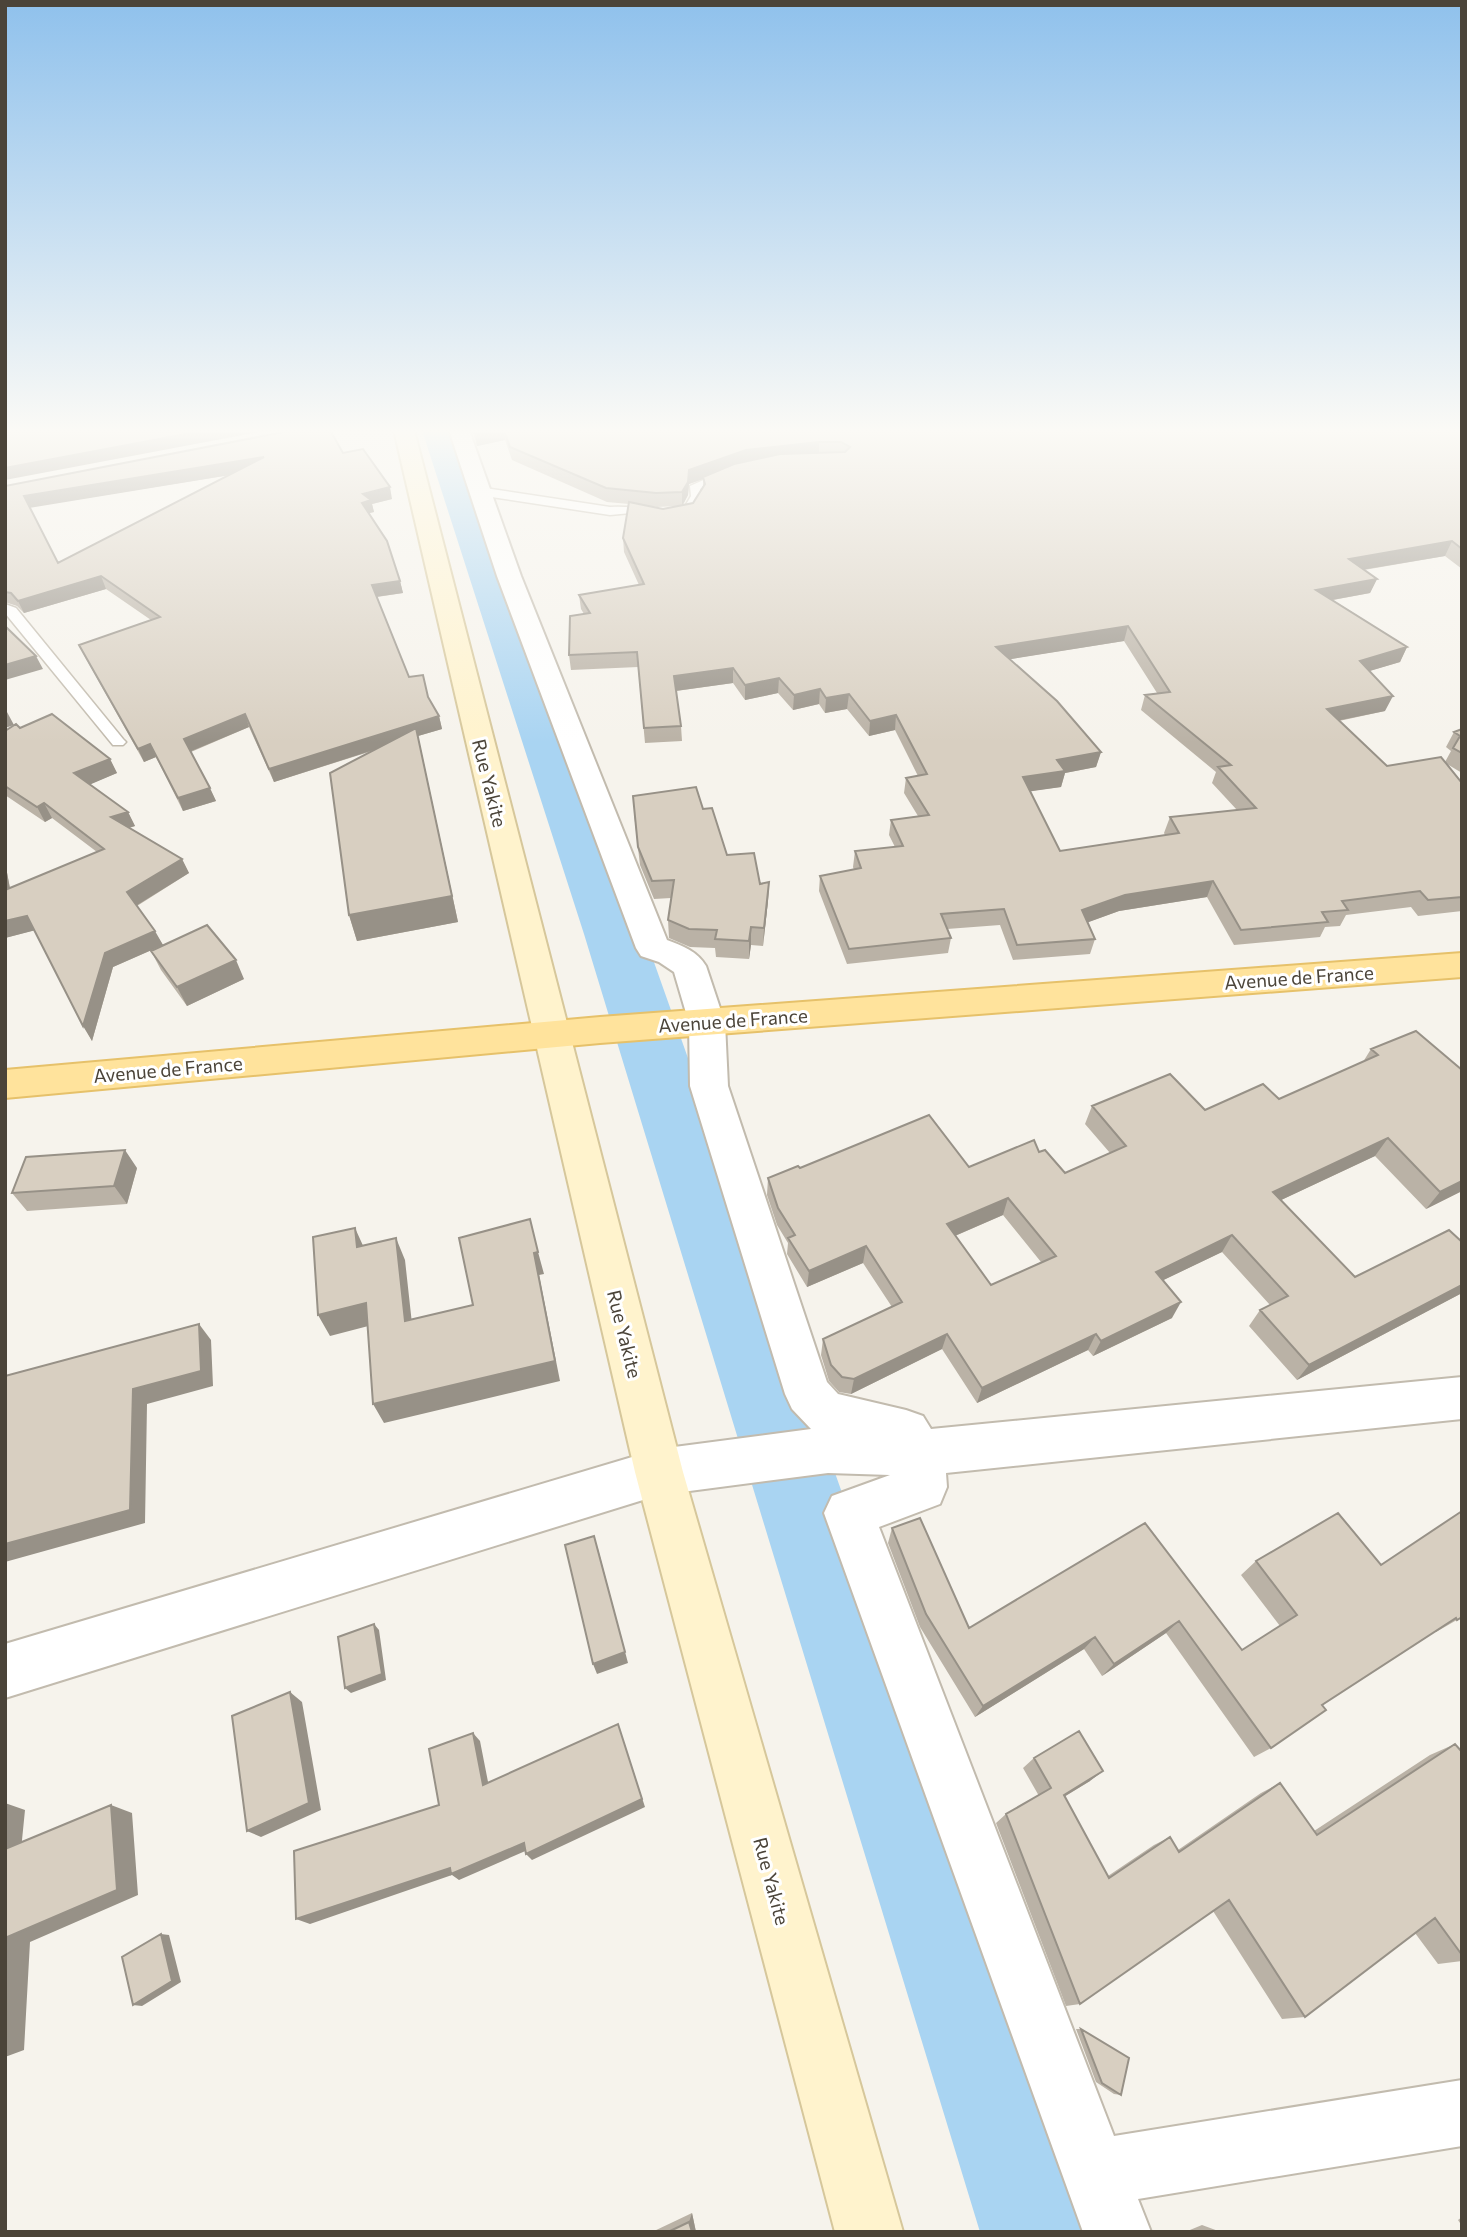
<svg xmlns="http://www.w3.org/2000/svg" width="1467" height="2237" font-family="Commissioner,sans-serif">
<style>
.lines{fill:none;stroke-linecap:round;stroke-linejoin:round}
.river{fill:#a9d4f2;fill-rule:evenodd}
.service-casing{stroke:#c2bbae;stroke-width:3}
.minor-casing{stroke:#c2bbae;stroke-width:4}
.secondary-casing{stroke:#d6c79b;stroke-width:4}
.primary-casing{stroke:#e6c16a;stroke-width:4}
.service{fill:#fff;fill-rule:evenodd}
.minor{fill:#fff;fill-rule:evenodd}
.secondary{fill:#fff3cd;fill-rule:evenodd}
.primary{fill:#ffe39c;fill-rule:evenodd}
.wall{fill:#bab2a6;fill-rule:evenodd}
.shaded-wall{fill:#979187}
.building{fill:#d8cfc1;stroke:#979187;stroke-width:2;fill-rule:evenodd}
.labels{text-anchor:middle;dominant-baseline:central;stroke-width:6;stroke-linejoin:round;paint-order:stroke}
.street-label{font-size:19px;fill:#4b4439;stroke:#fff}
</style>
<rect width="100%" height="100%" fill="#f6f3ec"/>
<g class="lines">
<!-- river -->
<path class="river" d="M422 430H458L644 934 1104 2232H980L584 934Z"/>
<!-- service casing -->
<g class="service-casing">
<path id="service" d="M726 470 736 472 700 489 703 496 693 514 664 520 631 513 610 515 478 495 472 491 478 487 610 507C636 505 659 513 684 508L691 496 690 486Z
M5 604 16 608 123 739 126 742 123 745H113L5 613Z"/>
</g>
<!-- minor casing -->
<g class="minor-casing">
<path id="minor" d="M449 430H469L521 576 667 940C683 946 697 951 706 966L725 1023 728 1086 827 1382 838 1394 906 1410 923 1416 931 1429 1462 1377V1419L946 1473 947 1487 940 1504 879 1527 1114 2136 1462 2080V2146L1138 2199 1151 2232H1083L824 1513 832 1496 890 1475 828 1473 659 1495 5 1698V1644L659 1449 811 1429 792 1409 785 1394 690 1086 689 1023 674 972 659 962 641 956 636 948 497 576Z"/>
</g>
<!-- secondary casing -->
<g class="secondary-casing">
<path id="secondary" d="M394 430H414L683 1472 903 2232H835L635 1472Z"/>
</g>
<!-- primary casing -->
<g class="primary-casing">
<path id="primary" d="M1462 953V977L600 1043 5 1098V1070L600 1017Z"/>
</g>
<!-- service -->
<use href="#service" class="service"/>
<!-- minor -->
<use href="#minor" class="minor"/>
<!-- secondary -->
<use href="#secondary" class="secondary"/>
<!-- primary -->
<use href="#primary" class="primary"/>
</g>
<!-- wall -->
<path class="wall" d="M472 430H1462V569L1445 556 1364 570 1377 579 1370 593 1333 600 1407 647 1400 662 1369 671 1385 711 1339 721 1387 766 1445 762 1451 751 1446 747 1454 732 1462 729V773L1447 764 1462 783V911L1418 916 1411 907 1346 915 1340 926 1325 927 1320 937 1234 945 1207 897 1119 911 1088 922 1095 939 1090 954 1013 960 1000 925 947 929 951 938 948 953 847 964 819 891 820 876 854 870 853 867 855 851 895 847 889 835 891 820 918 816 904 793 906 778 918 776 895 730 869 736 847 709 825 713 819 704 793 710 778 693 745 700 733 683 676 691 681 726 682 741 645 743 638 667 571 670 569 655 584 614 581 609 579 595 639 585 624 552 623 538 629 504 607 502 512 460 505 440 477 446ZM703 479V486L693 503 683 505 688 495 689 484ZM650 506 657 507 677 506 663 509ZM1124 641 1157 693 1145 695 1141 710 1216 772 1212 783 1237 810 1170 817 1164 833 1165 835 1060 851 1030 791 1061 787 1065 773 1096 767 1101 752 1010 659Z
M343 453 392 499 372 504 374 512 369 513 400 581 403 593 377 597 409 677 428 697 439 716 442 729 418 736 458 922 357 941 349 915 372 751 274 782 249 727 191 752 216 801 183 811 156 757 144 762 85 657 79 645 151 620 106 589 24 613 17 606 5 602V486ZM230 475 58 563 30 507Z
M20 728 110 759 117 773 90 784 128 812 135 826 129 828 182 859 189 873 137 906 163 945 113 967 92 1041 35 930 5 938V862L10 888 97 852 52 818 45 822 5 795V731Z
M703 809 727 855 760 884 769 882 768 901 763 946 751 945 749 959 716 957 715 948 690 947 669 938 668 920 671 898 654 899 640 865 634 814Z
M151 951 244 979 187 1006 161 970Z
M1371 1049 1462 1070V1191L1426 1209 1375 1156 1281 1200 1355 1277 1462 1242V1293L1297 1380 1249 1326 1260 1310 1270 1305 1222 1252 1163 1280 1172 1318 1093 1356 1088 1350 977 1403 942 1349 851 1394 839 1392 829 1381 821 1355 823 1339 892 1307 863 1263 807 1287 787 1254 788 1243 777 1225 767 1195 768 1178 800 1168 969 1167 1039 1152 1065 1173 1110 1153 1085 1124 1092 1106 1205 1110 1279 1099 1363 1062ZM1003 1215 1041 1262 991 1285 955 1236Z
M137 1168 127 1204 27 1211 12 1193Z
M1145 1523 1242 1650 1280 1626 1241 1575 1256 1561 1381 1565 1462 1617 1436 1632 1435 1631 1322 1705 1271 1748 1254 1757 1166 1633 1102 1676 1084 1649 975 1717 920 1627 888 1543 892 1528 969 1628Z
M1455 1744 1462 1752V1961L1438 1964 1415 1933 1305 2017 1282 2019 1213 1911 1080 2004 1066 2006 996 1823 1006 1814 1039 1796 1023 1768 1034 1758 1090 1781 1064 1797 1108 1876 1154 1845 1170 1837 1178 1850 1261 1793 1280 1783 1314 1831 1430 1755Z
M1076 2029H1081L1121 2095 1114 2094 1096 2082Z
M692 2213 696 2232H652Z
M1462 2217V2226L1458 2220Z
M1202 2225 1221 2232H1185Z"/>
<!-- shaded-wall -->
<path class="shaded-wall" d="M207 430H269L5 480V468Z
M490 430H503L505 440 477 446 475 433Z
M819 442V456L746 464 689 484 688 495 682 506V492L689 470 746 450Z
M264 457 267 469 29 508 24 496Z
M390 487 392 499 372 504 374 512 365 514 362 503 363 494Z
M1452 541 1445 556 1343 573 1349 559Z
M101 576 106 589 24 613 18 601Z
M1377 579 1370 593 1310 604 1316 590Z
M400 581 403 593 375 597 372 585Z
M1128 626 1124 641 993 662 996 647Z
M1407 647 1400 662 1353 676 1360 661Z
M36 656 43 669 5 680V665Z
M733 668V683L675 691 674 676Z
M779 678 778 693 745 700V685Z
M820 689 819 704 793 710 794 695Z
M849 694 847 709 825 713 826 698Z
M1393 696 1385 711 1321 724 1327 709Z
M5 712H7L14 725 5 728Z
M245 714 249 727 189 752 184 739Z
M896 715 895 730 869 736 870 721Z
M439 716 442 729 418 736 458 922 357 941 349 915 417 736 274 782 269 769Z
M150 744 156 757 144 762 138 749Z
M1101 752 1096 767 1065 773 1061 787 1019 793 1023 777 1057 760Z
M110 759 117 773 82 788 74 773Z
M210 788 216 801 183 811 178 798Z
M44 803 52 818 45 822 37 807Z
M128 812 135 826 118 831 111 817Z
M182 859 189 873 134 907 127 892Z
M5 862 13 905 5 892Z
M1213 881 1207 897 1119 911 1078 926 1082 910 1125 895Z
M769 882 768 901 763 946 764 928Z
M27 916 36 930 5 938V921Z
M751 927V945L749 959V941Z
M155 931 163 945 113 967 92 1041 83 1026 105 953Z
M236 960 244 979 187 1006 177 987Z
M1388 1138 1375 1156 1262 1209 1273 1192Z
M125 1150 137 1168 127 1204 114 1186Z
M1462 1181V1191L1426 1209 1440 1192Z
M1008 1198 1003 1215 943 1241 947 1224Z
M355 1228 365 1250 357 1247Z
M1232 1235 1222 1252 1147 1288 1156 1272Z
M396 1238 405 1260 414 1342 405 1321Z
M866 1246 863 1263 807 1287 809 1271Z
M538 1252 544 1274 539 1275 560 1381 384 1423 373 1404 534 1253Z
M1462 1285V1293L1297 1380 1309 1365Z
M1181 1302 1172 1318 1093 1356 1101 1341Z
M366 1303 376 1324 330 1336 318 1315Z
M199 1324 211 1340 213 1386 147 1404 145 1523 5 1562V1544L133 1389Z
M947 1334 942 1349 851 1394 854 1379Z
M1096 1334 1088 1350 977 1403 982 1388Z
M598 1549 628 1663 597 1674 593 1664Z
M1179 1621 1166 1633 1102 1676 1114 1664Z
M374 1624 379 1630 386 1680 351 1693 345 1688Z
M1095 1637 1084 1649 975 1717 983 1706Z
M290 1692 302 1702 321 1810 261 1837 247 1831Z
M618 1724 645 1807 532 1860 526 1854Z
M473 1733 480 1741 490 1792 483 1785Z
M1103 1771 1090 1781 1052 1804 1064 1795Z
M5 1803 25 1810 20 1860 5 1856Z
M111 1805 132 1813 138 1895 30 1942 24 2050 5 2057V1938Z
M524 1843 530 1849 459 1880 452 1875 310 1924 296 1919Z
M161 1934 169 1935 181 1982 142 2006 133 2005Z
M692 2213 696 2232H692L689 2222Z"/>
<!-- building -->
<path class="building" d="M5 430H207L5 468Z
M294 430H330L343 453 363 449 390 487 363 494 371 500 362 503 387 541 400 581 372 585 409 677 423 675 428 697 439 716 269 769 245 714 184 739 210 788 178 798 150 744 138 749 79 645 160 617 101 576 18 601 11 593 5 592V486ZM264 457 58 563 24 496Z
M474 430H490L475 433Z
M504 430H1462V549L1452 541 1349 559 1377 579 1316 590 1407 647 1360 661 1393 696 1327 709 1387 766 1441 757 1462 783V897L1428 900 1420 891 1342 901 1348 910 1322 912 1328 922 1241 930 1213 881 1125 895 1082 910 1095 939 1017 945 1004 909 941 914 951 938 849 949 820 876 861 868 855 851 903 846 891 820 929 815 906 778 927 774 896 715 870 721 849 694 826 698 820 689 794 695 779 678 745 685 733 668 674 676 681 726 644 728 637 652 569 655 570 616 590 613 579 595 644 584 623 538 629 502 663 509 693 503 705 484 703 477 734 464 780 454 845 452 850 447 841 442H819L746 450 689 470 688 482 682 492 656 493 606 488 510 447ZM1128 626 1170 692 1145 695 1231 765 1218 767 1256 808 1170 817 1179 833 1060 851 1023 777 1065 771 1057 760 1101 752 1057 701 996 647Z
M5 626 36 656 5 665Z
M52 714 110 759 74 773 128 812 111 817 182 859 127 892 155 931 105 953 83 1026 27 916 5 921V890L104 849 44 803 37 807 5 786V731L16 724 20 728Z
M416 728 452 896 349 915 330 773Z
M1462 729V753L1453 748 1460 736 1454 732Z
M696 787 703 809 712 808 727 855 754 853 760 884 769 882 764 928 751 927 749 941 715 939 717 930 689 929 668 920 674 880 652 881 638 847 633 796Z
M207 925 236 960 177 987 151 951Z
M1416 1031 1462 1070V1181L1440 1192 1388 1138 1273 1192 1355 1277 1449 1230 1462 1242V1285L1309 1365 1260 1310 1288 1296 1232 1235 1156 1272 1181 1302 1101 1341 1096 1334 982 1388 947 1334 854 1379 842 1377 831 1365 823 1339 902 1302 866 1246 809 1271 788 1238 795 1235 778 1208 768 1178 798 1166 800 1168 929 1115 969 1167 1034 1140 1039 1152 1045 1150 1065 1173 1126 1146 1092 1106 1170 1074 1205 1110 1263 1084 1279 1099 1378 1055 1371 1049ZM1008 1198 1056 1256 991 1285 947 1224Z
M125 1150 114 1186 12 1193 26 1157Z
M530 1219 538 1252 534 1253 555 1361 373 1404 366 1303 318 1315 313 1237 355 1228 357 1247 396 1238 405 1321 473 1305 459 1238Z
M199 1324 201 1371 133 1389 130 1510 5 1544V1376Z
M1462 1511V1617L1457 1620 1456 1618 1322 1705 1326 1710 1271 1748 1179 1621 1114 1664 1095 1637 983 1706 926 1614 892 1528 920 1518 969 1628 1145 1523 1242 1650 1297 1615 1256 1561 1338 1513 1381 1565Z
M594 1536 625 1652 593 1664 565 1545Z
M374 1624 382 1674 345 1688 338 1637Z
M290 1692 309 1803 247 1831 232 1716Z
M618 1724 642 1799 526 1854 524 1843 451 1874 450 1868 296 1919 294 1851 439 1805 429 1749 473 1733 483 1785Z
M1079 1731 1103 1771 1064 1795 1109 1878 1170 1837 1179 1852 1280 1783 1317 1835 1455 1744 1462 1752V1955L1435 1918 1305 2017 1229 1900 1080 2004 1006 1814 1051 1788 1034 1758Z
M111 1805 117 1890 5 1938V1849Z
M161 1934 172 1981 133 2005 122 1957Z
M1081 2029 1129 2058 1121 2095 1102 2083Z
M689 2222 692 2232H668Z"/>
<!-- sky -->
<linearGradient id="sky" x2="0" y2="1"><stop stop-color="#8fc1ec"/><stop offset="0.58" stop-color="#fbfaf6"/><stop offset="1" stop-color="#fbfaf6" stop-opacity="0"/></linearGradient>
<rect width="1467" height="743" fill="url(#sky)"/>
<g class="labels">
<!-- street labels -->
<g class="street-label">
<text transform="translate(490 783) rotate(76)">Rue Yakite</text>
<text transform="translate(1299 977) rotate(-4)">Avenue de France</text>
<text transform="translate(733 1020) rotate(-4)">Avenue de France</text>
<text transform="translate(168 1069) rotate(-5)">Avenue de France</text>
<text transform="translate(625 1334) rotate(76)">Rue Yakite</text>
<text transform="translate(772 1881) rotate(75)">Rue Yakite</text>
</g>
</g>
<!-- border -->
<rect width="1467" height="2237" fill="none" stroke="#4b4439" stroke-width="14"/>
</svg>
